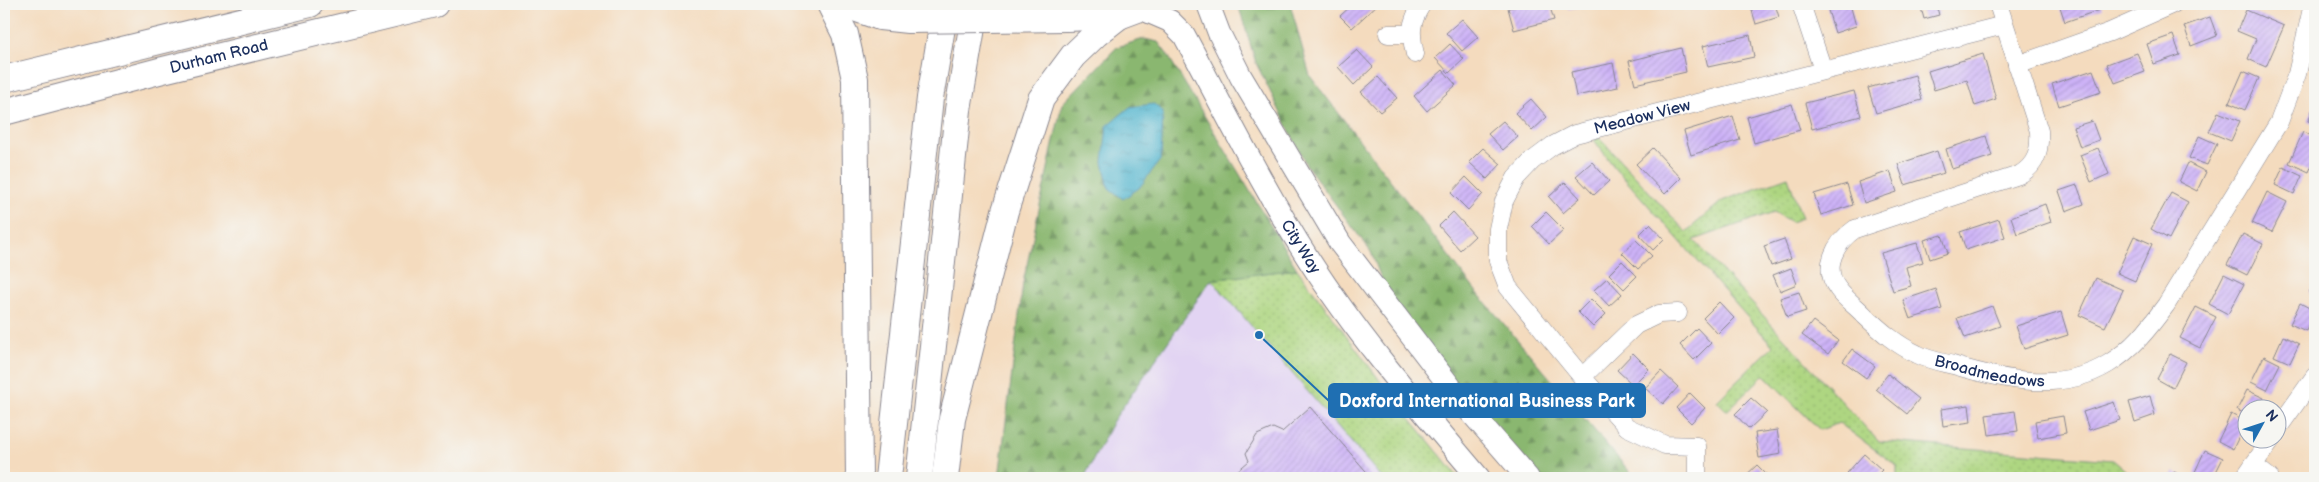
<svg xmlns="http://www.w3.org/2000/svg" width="2319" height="482" font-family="'Balsamiq Sans',sans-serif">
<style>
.built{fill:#e2d4f3}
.grass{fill:url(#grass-dots);stroke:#648270}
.forest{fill:url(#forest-firs);stroke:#527366;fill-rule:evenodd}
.water{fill:url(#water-ripples);stroke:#357296}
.building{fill:url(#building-hatch)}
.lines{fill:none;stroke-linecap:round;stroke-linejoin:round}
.minor-casing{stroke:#88858e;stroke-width:19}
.major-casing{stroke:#88858e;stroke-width:24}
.highway-casing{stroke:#88858e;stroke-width:28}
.minor{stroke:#fff;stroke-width:18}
.major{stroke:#fff;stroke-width:22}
.highway{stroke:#fff;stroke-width:26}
.highway-bridge-casing{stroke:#88858e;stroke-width:28;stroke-linecap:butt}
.highway-bridge{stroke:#fff;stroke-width:26}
.labels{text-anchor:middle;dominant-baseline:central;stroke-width:4;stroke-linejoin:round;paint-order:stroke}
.street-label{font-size:16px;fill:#1b2f5e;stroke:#f6f6f2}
.leader{fill:none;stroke:#1f6fb2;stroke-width:2}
.callout-dot{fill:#1f6fb2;stroke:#f6f6f2;stroke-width:2}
.callout{fill:#1f6fb2;stroke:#1f6fb2;stroke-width:2}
.callout-label{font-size:18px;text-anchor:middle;font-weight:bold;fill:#fff}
</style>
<defs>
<pattern id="grass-dots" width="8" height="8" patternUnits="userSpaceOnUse" patternTransform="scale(1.25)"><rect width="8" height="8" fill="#aed681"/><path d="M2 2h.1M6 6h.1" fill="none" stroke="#95b872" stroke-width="1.8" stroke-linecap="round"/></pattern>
<pattern id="forest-firs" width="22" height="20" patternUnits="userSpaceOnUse" patternTransform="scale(1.25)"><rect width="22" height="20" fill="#8ab76f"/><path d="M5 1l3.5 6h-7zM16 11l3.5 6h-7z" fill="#70955e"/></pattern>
<pattern id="water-ripples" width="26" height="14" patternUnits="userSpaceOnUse" patternTransform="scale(1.25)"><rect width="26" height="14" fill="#4fb4ce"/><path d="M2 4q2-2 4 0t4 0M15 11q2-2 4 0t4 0" fill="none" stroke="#4193aa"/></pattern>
<pattern id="building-hatch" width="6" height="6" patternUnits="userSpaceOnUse" patternTransform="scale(1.25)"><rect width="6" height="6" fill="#cdb2f7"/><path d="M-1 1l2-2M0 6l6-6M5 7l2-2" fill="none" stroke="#af99d6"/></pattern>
</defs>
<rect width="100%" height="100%" fill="#f6f6f2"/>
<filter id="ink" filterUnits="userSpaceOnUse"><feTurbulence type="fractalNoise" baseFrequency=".02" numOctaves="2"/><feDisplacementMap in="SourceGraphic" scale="10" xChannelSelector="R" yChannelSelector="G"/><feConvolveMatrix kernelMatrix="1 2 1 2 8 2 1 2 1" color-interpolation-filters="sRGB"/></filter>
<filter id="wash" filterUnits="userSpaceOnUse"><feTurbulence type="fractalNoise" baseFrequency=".0096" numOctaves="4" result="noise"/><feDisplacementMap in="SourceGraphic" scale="20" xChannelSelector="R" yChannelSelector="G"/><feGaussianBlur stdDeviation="1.12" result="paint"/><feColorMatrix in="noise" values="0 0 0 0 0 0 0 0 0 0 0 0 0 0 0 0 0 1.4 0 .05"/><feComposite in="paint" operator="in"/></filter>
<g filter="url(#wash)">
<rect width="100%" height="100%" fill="#f4dbbe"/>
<!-- built -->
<path class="built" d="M1297 269 1387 390 1459 478H1084L1113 421 1211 279Z"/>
<!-- grass -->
<path class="grass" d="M1599 137 1686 232 1722 201 1788 177 1802 218 1791 222 1774 212 1694 240 1878 441 2113 460 2131 475 2130 478H1897V466L1839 423 1820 430 1764 375 1727 411 1717 401 1773 346 1615 168 1594 140Z
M1297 269 1387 390 1459 478H1382L1211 279Z"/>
<!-- forest -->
<path class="forest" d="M1238 4H1294L1291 7 1310 76 1475 290 1635 478H1528L1397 320 1371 252 1307 166 1256 63Z
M1144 39 1158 42 1167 54 1297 269 1211 280 1113 421 1084 478H999L1023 283 1062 104 1117 47ZM1103 162 1123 198 1109 188Z"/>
<!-- water -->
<path class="water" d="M1154 104 1163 112 1161 159 1139 188 1123 199 1109 188 1103 162 1107 126 1130 107Z"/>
<g id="blocks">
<!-- building -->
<path class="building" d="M1353 4H1378L1352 28 1340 16Z
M1527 4H1549L1554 20 1514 30 1508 8Z
M1567 4H1592V5L1568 9Z
M1750 4H1775L1779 17 1756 24Z
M1826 4H1850L1856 26 1835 33Z
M1920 4H1936L1939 15 1924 19Z
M2059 4H2100L2102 9 2065 22Z
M2246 10 2284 26 2266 67 2248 59 2256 39 2237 31Z
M2210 17 2217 36 2191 46 2184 26Z
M1462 19 1478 37 1462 51 1446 33Z
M1750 35 1754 57 1708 67 1703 46Z
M2173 35 2180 55 2154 64 2147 44Z
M1450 44 1464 59 1449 73 1435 58Z
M1681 48 1686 72 1635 84 1629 61Z
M1357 50 1373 67 1354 85 1338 67Z
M2137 53 2145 72 2115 83 2107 64Z
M1983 54 1996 99 1975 106 1967 80 1934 90 1928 71Z
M1613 63 1618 87 1576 96 1571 72Z
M1443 70 1456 85 1427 111 1414 96Z
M2093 70 2101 92 2059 106 2052 84Z
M2243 71 2259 78 2245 110 2229 103Z
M1915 75 1922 100 1876 113 1868 88Z
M1378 77 1397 98 1380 112 1361 92Z
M1854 91 1861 116 1812 129 1805 103Z
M1531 99 1547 117 1532 131 1515 113Z
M2315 103V124L2308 121Z
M1792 104 1800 130 1754 143 1747 117Z
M2218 112 2240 121 2231 141 2209 132Z
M1733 116 1740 140 1691 155 1684 131Z
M1503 121 1518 137 1503 150 1488 134Z
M2092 121 2099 140 2080 147 2073 127Z
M2303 132 2315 137V158L2309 172 2289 163Z
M1986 136 1992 156 1952 169 1946 149Z
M2199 136 2217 144 2207 165 2189 158Z
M1483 148 1501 164 1487 179 1469 162Z
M1653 148 1681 178 1665 194 1636 164Z
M2098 148 2109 174 2091 182 2080 155Z
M1937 151 1944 173 1905 185 1898 164Z
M1592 162 1609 181 1594 195 1576 176Z
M2188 163 2206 172 2197 191 2179 182Z
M2283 167 2302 176 2294 194 2275 185Z
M1890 171 1897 192 1864 203 1858 182Z
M1466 177 1483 194 1468 210 1451 193Z
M1565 182 1580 198 1563 213 1549 197Z
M1847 184 1853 205 1821 215 1814 194Z
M2077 185 2084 204 2066 211 2059 191Z
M2267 192 2287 202 2272 232 2252 223Z
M2171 193 2188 202 2169 239 2151 229Z
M2045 204 2051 222 2017 234 2011 217Z
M1453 212 1475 236 1460 250 1439 226Z
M1546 212 1564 230 1549 244 1532 226Z
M1999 219 2005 237 1966 250 1960 232Z
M1650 224 1664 239 1653 250 1639 235Z
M2243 234 2263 244 2247 275 2227 265Z
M1942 235 1948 253 1930 259 1924 240Z
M2134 236 2152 244 2135 281 2117 273Z
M1784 239 1791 259 1771 266 1764 246Z
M1636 240 1652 256 1638 269 1622 253Z
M1917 243 1923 262 1906 267 1911 286 1893 291 1881 253Z
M1622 261 1637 276 1624 289 1609 274Z
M1791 268 1797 284 1780 291 1773 275Z
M2224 274 2244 284 2228 314 2209 304Z
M1607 278 1622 294 1609 306 1594 290Z
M2096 278 2123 290 2105 327 2079 315Z
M2315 281V296L2309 293Z
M1936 289 1942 309 1910 319 1903 300Z
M1799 292 1806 311 1787 317 1780 298Z
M1591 299 1606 314 1593 327 1578 312Z
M1719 302 1734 318 1718 334 1703 318Z
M2300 303 2315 311 2306 331 2290 324Z
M1992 306 2000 326 1965 338 1957 318Z
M2196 307 2216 317 2200 348 2180 338Z
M2061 312 2068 335 2024 349 2016 326Z
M1813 321 1838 340 1828 354 1802 335Z
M1697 328 1711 343 1694 360 1680 345Z
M2283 336 2299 344 2290 363 2274 356Z
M1852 349 1875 366 1866 378 1843 361Z
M1633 353 1649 369 1633 385 1617 370Z
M2170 354 2186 362 2173 388 2157 379Z
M2264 356 2280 364 2267 390 2251 382Z
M1661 371 1678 387 1663 404 1645 388Z
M1888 374 1919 399 1907 414 1876 389Z
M2247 390 2264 398 2259 409H2246V414L2237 410Z
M1690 393 1705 408 1691 423 1676 408Z
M2150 396 2155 415 2135 422 2129 402Z
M1751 398 1767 412 1749 429 1735 414Z
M2114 402 2120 420 2089 430 2083 412Z
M1969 405 1971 422 1943 426 1941 409Z
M1310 407 1372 478H1229L1249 461 1246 453 1257 435 1273 428 1282 432Z
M2015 411 2018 431 1989 435 1986 415Z
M2231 414 2246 422 2233 449 2218 441Z
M2063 416 2066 433 2038 438 2035 421Z
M1777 430 1781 454 1759 458 1755 433Z
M2205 450 2223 458 2213 478H2203L2194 474Z
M1864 454 1882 470 1874 478H1853L1847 473Z
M1757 465 1770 478H1743Z
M2174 472 2188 478H2171Z"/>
</g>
</g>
<g filter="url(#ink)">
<use href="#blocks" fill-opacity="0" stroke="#88858e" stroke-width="1"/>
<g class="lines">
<!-- minor casing -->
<g class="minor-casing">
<g id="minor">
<path d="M1801 4 1823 70"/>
<path id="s1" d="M1998 4 2039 131C2040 150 2037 165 2019 175L1855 229C1836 242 1821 267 1838 289 1845 299 1857 307 1865 316 1881 331 1897 345 1917 354 1928 360 1941 362 1953 365 2003 380 2061 393 2108 364 2133 349 2149 328 2166 305L2279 122 2297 74 2313 4"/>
<path d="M1388 34H1410"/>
<path d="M1415 54C1410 33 1410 23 1422 4"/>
<path d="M2017 65 2110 32 2173 4"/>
<path d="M1582 377 1636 325 1659 314 1678 313"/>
<path d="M2276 431 2315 376"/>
<path d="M2253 465 2270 478"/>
<path id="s2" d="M1697 478V446L1665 445 1627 427 1582 377 1508 287 1498 261V229L1504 201 1516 178 1532 161 1552 146 1575 134 2004 25"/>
<path d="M2244 478 2271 440"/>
</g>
</g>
<!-- major casing -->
<g class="major-casing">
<g id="major">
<path d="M1208 4 1219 33 1241 77 1340 243 1462 402 1528 478"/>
<path id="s3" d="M1142 9 1170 21 1184 35C1225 111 1263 188 1309 260 1359 338 1420 408 1479 478"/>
</g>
</g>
<!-- highway casing -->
<g class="highway-casing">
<g id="highway">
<path d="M830 4 845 34 855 79 859 478"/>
<path d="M843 4 880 17"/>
<path d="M1066 18 1119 16 1151 4"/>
<path d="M4 79 310 4"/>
<path id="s4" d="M4 112 163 70 435 4"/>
<path d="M888 478 930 98 946 4"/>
<path d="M919 478 958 110 976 4"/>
<path d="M945 478 952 419 1005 211 1041 99 1073 56 1096 34 1119 16"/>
</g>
</g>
<!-- minor -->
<use href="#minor" class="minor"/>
<!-- major -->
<use href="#major" class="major"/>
<!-- highway -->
<use href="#highway" class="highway"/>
<!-- highway-bridge casing -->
<g class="highway-bridge-casing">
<path id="highway-bridge" d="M880 17 908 20 1066 18"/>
</g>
<!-- highway-bridge -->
<use href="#highway-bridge" class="highway-bridge"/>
</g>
</g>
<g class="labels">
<!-- street labels -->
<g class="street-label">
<text stroke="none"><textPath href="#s4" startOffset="222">Durham Road</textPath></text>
<text stroke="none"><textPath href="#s2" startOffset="548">Meadow View</textPath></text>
<text stroke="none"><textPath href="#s3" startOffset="292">City Way</textPath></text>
<text stroke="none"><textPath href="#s1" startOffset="606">Broadmeadows</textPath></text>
</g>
</g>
<!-- callouts -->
<path class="leader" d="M1259 335L1329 401"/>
<circle class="callout-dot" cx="1259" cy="335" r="5"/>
<rect class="callout" x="1329" y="384" width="316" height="33" rx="5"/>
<g class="callout-label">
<text x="1487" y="407">Doxford International Business Park</text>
</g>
<!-- margin -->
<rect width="2319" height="482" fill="none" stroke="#f6f6f2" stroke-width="20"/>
<!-- north arrow -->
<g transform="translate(2262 424) rotate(50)"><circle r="24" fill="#f6f6f2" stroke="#9ea6b7"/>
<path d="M0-4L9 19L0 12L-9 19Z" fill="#1f6fb2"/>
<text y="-8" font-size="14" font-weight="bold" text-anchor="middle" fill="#1b2f5e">N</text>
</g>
</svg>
